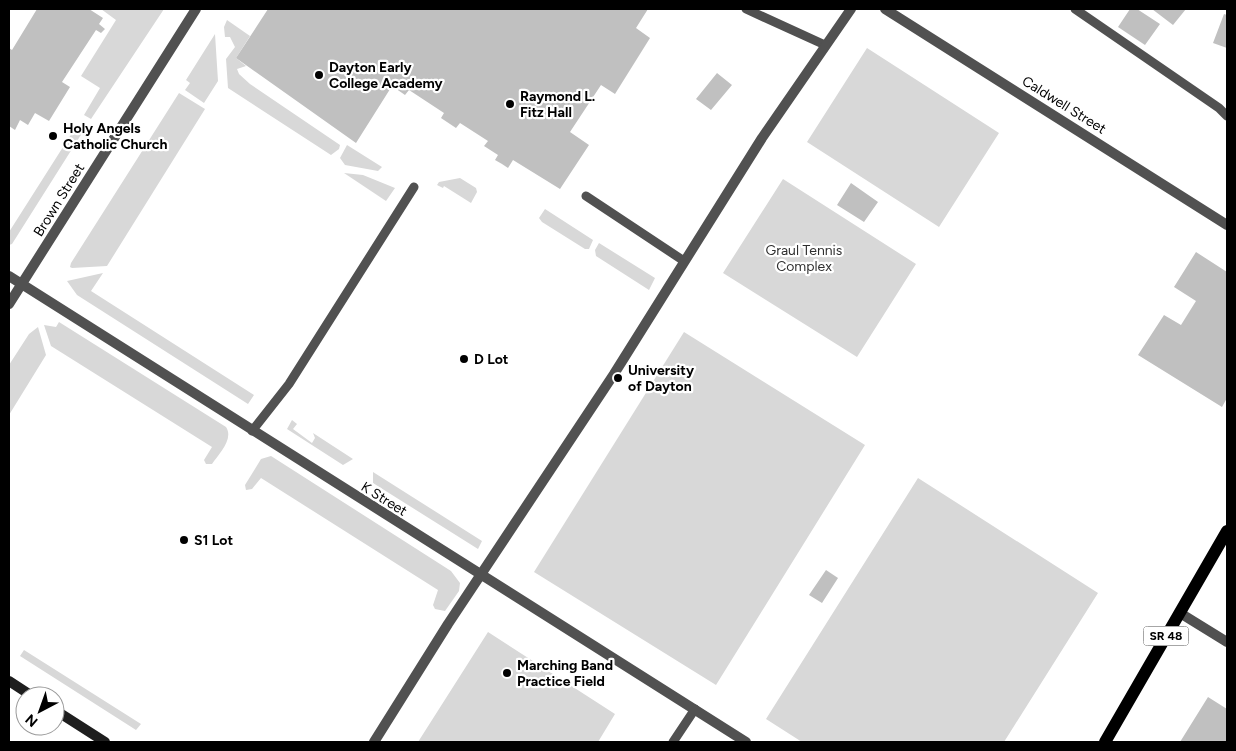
<svg xmlns="http://www.w3.org/2000/svg" width="1236" height="751" font-family="Figtree,sans-serif">
<style>
.green{fill:#d8d8d8}
.building{fill:#c0c0c0}
.lines{fill:none;stroke-linecap:round;stroke-linejoin:round}
.service{stroke:#515151;stroke-width:9}
.minor{stroke:#515151;stroke-width:10}
.tertiary{stroke:#515151;stroke-width:10}
.secondary{stroke:#1e1e1e;stroke-width:10}
.primary{stroke:#000;stroke-width:12}
.poi-dot{fill:#000;stroke:#fff;stroke-width:2}
.labels{text-anchor:middle;dominant-baseline:central;stroke-width:4.5;stroke-linejoin:round;paint-order:stroke}
.shield{fill:#fff;stroke:#4c4c4c;stroke-width:1}
.shield-label{font-size:12px;font-weight:bold;fill:#000}
.poi-label{font-size:14px;font-weight:bold;fill:#000;stroke:#fff;text-anchor:start}
.street-label{font-size:14px;fill:#000;stroke:#fff}
.park-label{font-size:14px;fill:#2f2f2f;stroke:#fff}
</style>
<rect width="100%" height="100%" fill="#fff"/>
<!-- green -->
<path class="green" d="M101 9H164L91 119 84 115 100 88 81 76 116 20Z
M227 20 250 36 236 58 246 66 237 69 239 74 250 84 340 145 339 149 331 155 228 88 226 59 235 47 230 37H225L224 27Z
M215 34 218 81 204 103 185 90 190 83 186 80Z
M867 48 999 133 939 227 807 142Z
M179 93 205 109 107 266 72 268 70 267 71 263Z
M77 125 84 130 12 244 9 245V232Z
M347 145 382 167 378 171 345 165 340 158Z
M344 173 363 175 395 188 386 201Z
M460 178 476 188 477 192 471 203 444 186 443 188 437 185 439 182Z
M783 179 916 264 857 357 723 273Z
M545 209 593 240 589 249H585L542 222 539 218Z
M599 243 655 278 649 290 596 256 595 250Z
M103 273 91 291 254 395 248 404 77 295 67 281Z
M59 322 226 427C234 439 219 454 212 464H206L204 460 212 447 51 346 44 325 56 327Z
M38 327 46 355 9 415V365L29 334Z
M684 332 865 445 716 685 534 572Z
M292 420 297 424 293 429 312 443 315 438 313 433 353 459 343 465 287 429Z
M271 456 451 571 460 583 459 591 445 611 435 609 433 605 438 590 261 478 252 489 246 490 245 485 261 459Z
M373 472 482 541 478 549 373 483Z
M918 478 1098 593 1004 742H802L766 719Z
M488 632 615 714 598 742H418Z
M24 650 141 724 136 730 20 656Z"/>
<!-- building -->
<path class="building" d="M37 9H89L103 18 99 24 105 29 101 33 96 30 62 82 70 87 49 121 35 113 28 125 20 120 15 130 9 126V48L12 50Z
M268 9H648L636 28 650 38 615 94 601 85 570 132 589 145 560 189 513 160 508 168 502 164 495 160 498 155 484 146 488 141 460 123 456 128 441 118 444 113 409 90 405 95 392 86 356 143 236 58Z
M1130 9H1137L1160 24 1145 45 1118 27Z
M1152 9H1186L1173 25Z
M1224 14 1227 15V48L1213 43Z
M717 73 732 85 711 110 696 99Z
M851 183 878 202 864 222 837 205Z
M1196 252 1227 272V398L1222 407 1138 355 1164 315 1181 325 1196 301 1174 287Z
M826 570 838 578 822 603 809 595Z
M1208 697 1227 709V742H1180Z"/>
<g class="lines">
<!-- service -->
<path class="service" d="M746 9 825 45
M1075 9 1219 108 1227 116
M586 196 684 261
M252 431 289 384 414 187
M673 742 695 709"/>
<!-- minor -->
<path class="minor" d="M885 9 1227 225
M9 276 746 742
M1180 613 1227 642
M374 742 448 624 614 374 762 138 851 9"/>
<!-- tertiary -->
<path class="tertiary" d="M9 304 196 9"/>
<!-- secondary -->
<path class="secondary" d="M9 681 32 696
M55 710 105 742"/>
<!-- primary -->
<path class="primary" d="M1105 742 1227 531"/>
</g>
<!-- markers -->
<g class="poi-dot">
<circle cx="319" cy="75" r="5"/>
<circle cx="510" cy="104" r="5"/>
<circle cx="53" cy="136" r="5"/>
<circle cx="464" cy="359" r="5"/>
<circle cx="618" cy="378" r="5"/>
<circle cx="184" cy="540" r="5"/>
<circle cx="507" cy="673" r="5"/>
</g>
<g class="labels">
<!-- shield labels -->
<rect class="shield" x="1143.5" y="626.5" width="45" height="19" rx="4"/>
<g class="shield-label">
<text x="1166" y="636">SR 48</text>
</g>
<!-- poi labels -->
<g class="poi-label">
<text x="329" y="67">Dayton Early<tspan x="329" dy="16">College Academy</tspan></text>
<text x="520" y="96">Raymond L.<tspan x="520" dy="16">Fitz Hall</tspan></text>
<text x="63" y="128">Holy Angels<tspan x="63" dy="16">Catholic Church</tspan></text>
<text x="474" y="359">D Lot</text>
<text x="628" y="370">University<tspan x="628" dy="16">of Dayton</tspan></text>
<text x="194" y="540">S1 Lot</text>
<text x="517" y="665">Marching Band<tspan x="517" dy="16">Practice Field</tspan></text>
</g>
<!-- street labels -->
<g class="street-label">
<text transform="translate(1064 105) rotate(32)">Caldwell Street</text>
<text transform="translate(59 200) rotate(-58)">Brown Street</text>
<text transform="translate(384 499) rotate(32)">K Street</text>
</g>
<!-- park labels -->
<g class="park-label">
<text x="804" y="250">Graul Tennis<tspan x="804" dy="16">Complex</tspan></text>
</g>
</g>
<!-- border -->
<rect width="1236" height="751" fill="none" stroke="#000000" stroke-width="20"/>
<!-- north arrow -->
<g transform="translate(40 711) rotate(221)"><circle r="24" fill="#ffffff" stroke="#999999"/>
<path d="M0-4L9 19L0 12L-9 19Z" fill="#000000"/>
<text y="-8" font-size="14" font-weight="bold" text-anchor="middle" fill="#000000">N</text>
</g>
</svg>
